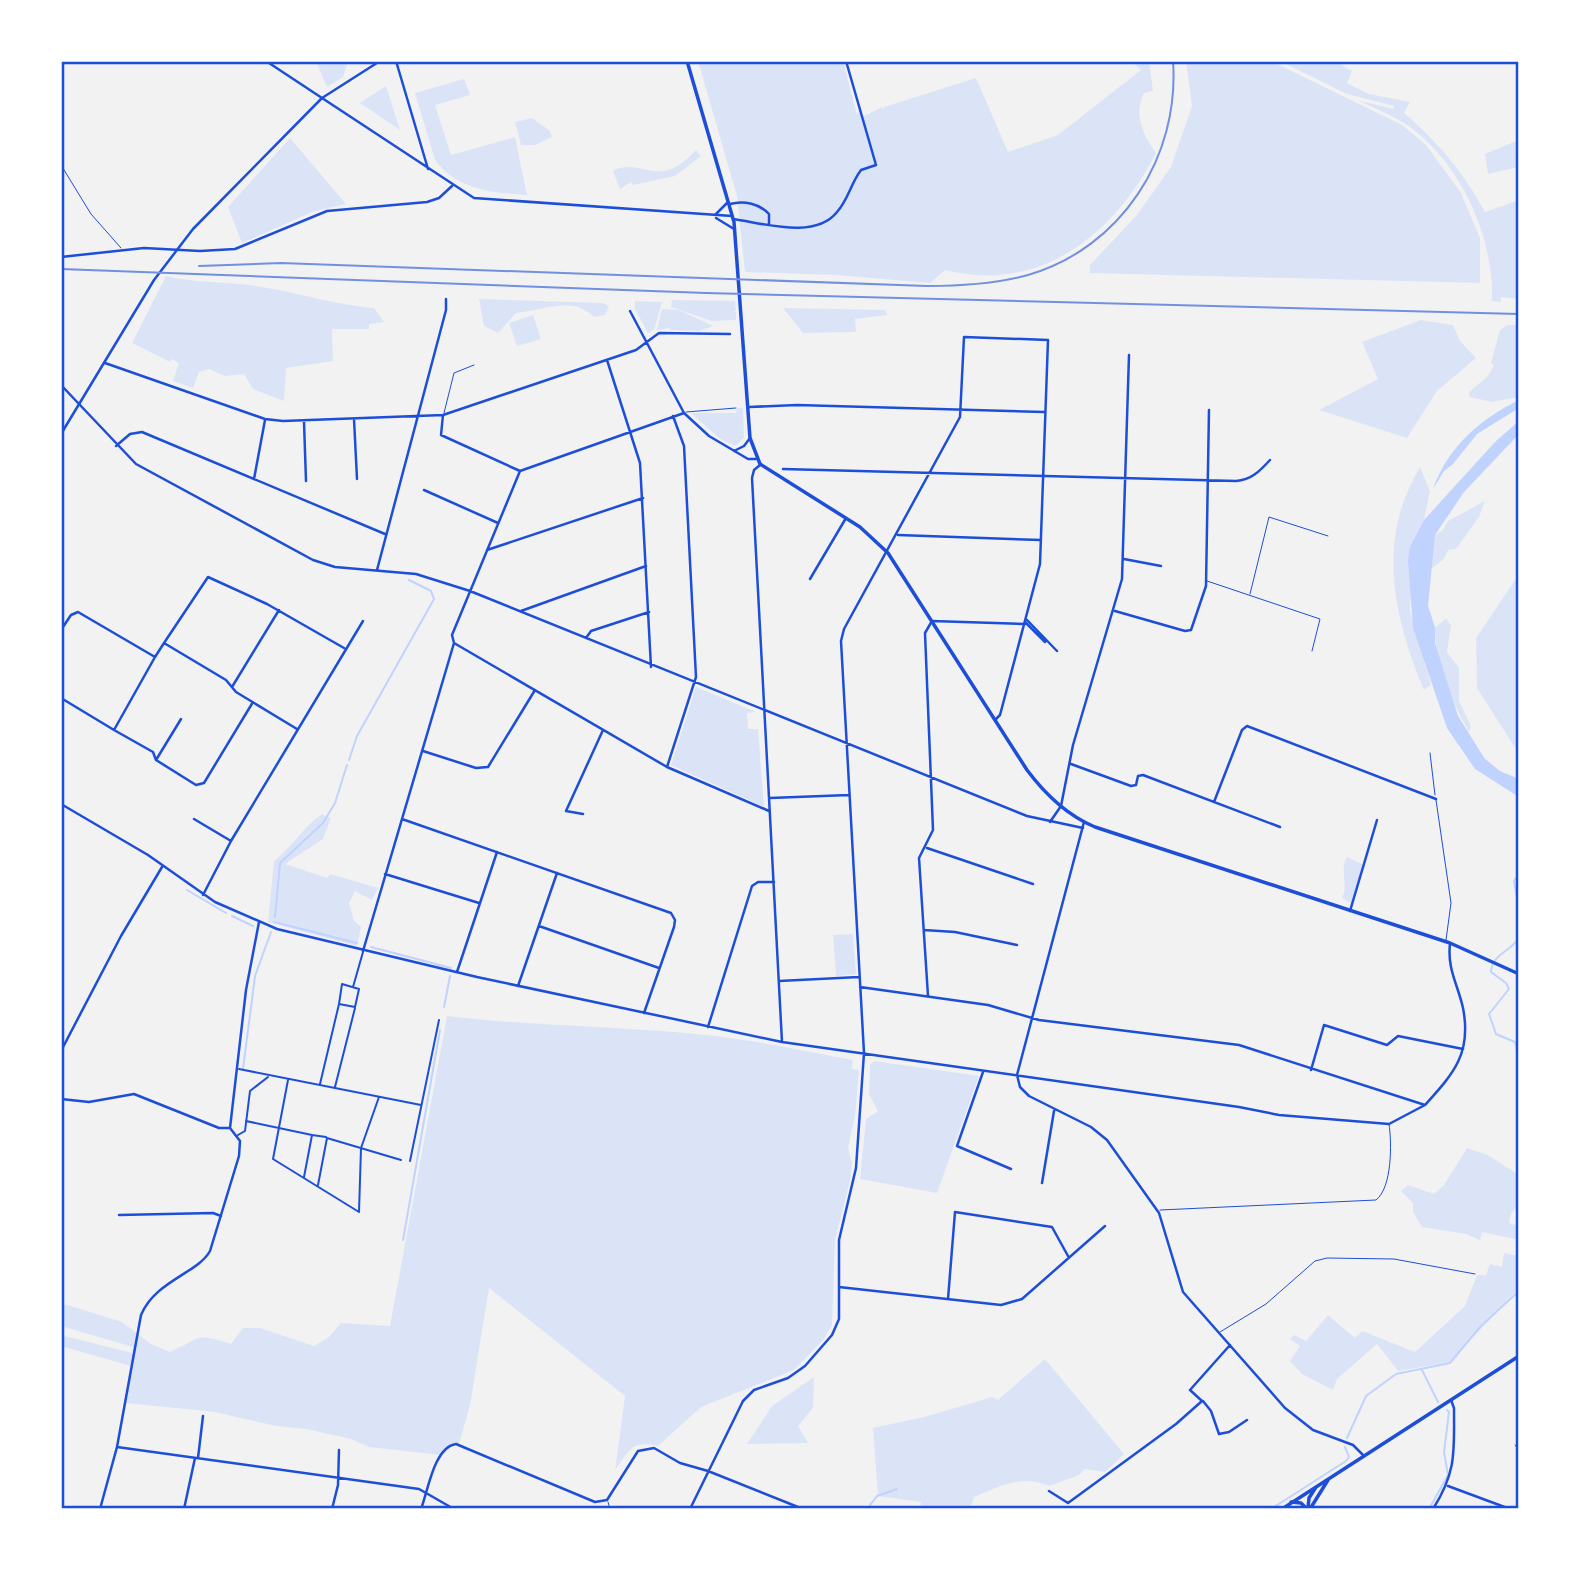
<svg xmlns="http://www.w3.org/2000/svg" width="1580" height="1570" font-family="Jost,sans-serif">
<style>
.green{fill:#dbe4f7}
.water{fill:#bfd3fe}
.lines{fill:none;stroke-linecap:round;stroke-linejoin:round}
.stream{stroke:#bfd3fe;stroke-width:2}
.service{stroke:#1d4ed8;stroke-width:1}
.pedestrian{stroke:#1d4ed8;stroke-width:2}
.minor{stroke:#1d4ed8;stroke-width:2.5}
.tertiary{stroke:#1d4ed8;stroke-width:2.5}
.secondary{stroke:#1d4ed8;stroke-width:3.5}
.rail{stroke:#7290e2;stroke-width:2}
.neatline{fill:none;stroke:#1d4ed8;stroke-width:2.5}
</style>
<rect width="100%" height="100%" fill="#f2f2f2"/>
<!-- green -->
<path class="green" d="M316 61H348L343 77 327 87Z
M698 61H843L857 115 859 110 862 117 882 107 883 110 884 107 976 78 1008 152 1058 135 1141 70 1131 61H1149L1153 91 1144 93C1133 114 1143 135 1156 153 1114 235 1040 294 945 270L930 283 836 275 745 272 737 196Z
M1186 61H1271L1402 125 1426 145 1461 193 1480 238V283L1090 273V265L1136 216 1171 167 1192 106Z
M1280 61H1334L1352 71 1347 83 1369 94 1410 102 1404 113C1439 143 1463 172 1485 212L1519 200V299L1501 297V302L1492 301C1494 238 1462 165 1410 127 1394 116 1375 108 1357 100L1393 109 1394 106 1347 94Z
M464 79 470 95 435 105 451 155 515 137 527 195C493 193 457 190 435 160L415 93Z
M386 86 400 130 360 103Z
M532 118 550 131 552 137 535 145H521L515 122Z
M290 138 346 204 312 212 242 243 228 207Z
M1519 140V167L1488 174 1485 154Z
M696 150 701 156 675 176 633 185 631 182 620 189 613 171C642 156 658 192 696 150Z
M166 276C197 284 230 281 262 287 300 293 335 305 374 308L384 322 369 324V329H332L333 361 286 368 284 401 253 389 244 374 225 376 209 369 199 372 193 388 173 381 179 363 172 359 170 362 132 343Z
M479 299 603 303 609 306 605 315 594 317C573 295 542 311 516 313L498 333 484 326Z
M672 300 735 301 736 311H732L736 312V320L712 321 671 307Z
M635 301 662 302 654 330 648 333 635 309Z
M783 308 885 310 887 315 855 319 856 332 803 333Z
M662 309 679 310 713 326 699 331 670 330V328L657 330Z
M533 315 541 339 517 346 509 323Z
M1421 320 1453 325 1460 341 1476 358 1437 391 1407 438 1319 410 1378 379 1362 342Z
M1507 325H1519V397L1492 402 1470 397 1469 392 1488 376 1494 365 1491 363 1500 330Z
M737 408H743L744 438 735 446 719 438 691 413H736Z
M1420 467 1430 491 1424 520 1412 546 1410 611 1431 685 1424 690C1393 616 1376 540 1420 467Z
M1485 501 1479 517 1456 549 1448 550 1444 559 1431 569 1435 535 1442 531 1448 521Z
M1519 574V754L1477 688 1476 638Z
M1446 619 1451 625 1447 652 1459 668V701L1471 726 1469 732C1452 701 1434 664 1435 627Z
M696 687 756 712 747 713 748 729H758L764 807 671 765Z
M322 814 331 818 323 839 285 864 327 878 330 874 378 888 372 900 355 891 349 903 354 921 361 927 357 946 268 922 274 861C292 847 303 827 322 814Z
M1347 857 1364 865 1352 904 1342 898C1349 886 1339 869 1347 857Z
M853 934 856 974 836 976 833 935Z
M447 1016C530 1026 613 1026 696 1034 749 1039 801 1050 853 1060L852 1069 859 1070 855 1116 848 1148 852 1163 850 1181 835 1240 832 1325 823 1340 794 1370 701 1407 658 1446C631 1440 630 1450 615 1470L625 1396 489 1288 470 1405 459 1444 450 1445 441 1455 369 1447 351 1439 306 1429 276 1426 215 1412 126 1403 131 1366 61 1346V1335L132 1353 133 1347 61 1326V1303L122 1322 151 1344 170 1352C202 1338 194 1332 231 1344L243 1328H260L314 1346 329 1337 341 1323 390 1326Z
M874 1061 979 1076 937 1193 860 1179 866 1119 878 1111 869 1094 870 1065Z
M1467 1148 1488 1155 1519 1175V1205L1511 1213 1509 1223 1519 1226V1240L1482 1232 1480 1240 1466 1234 1422 1227 1413 1212V1203L1401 1191 1408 1185 1434 1194 1444 1185Z
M1504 1253 1519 1256V1288L1450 1362 1398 1371 1377 1344 1337 1379 1333 1390 1302 1374 1290 1361 1300 1346 1290 1339 1294 1335 1306 1341 1328 1315 1355 1338 1362 1331 1415 1352 1465 1306 1477 1275H1486L1490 1264 1502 1267Z
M1045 1359 1124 1454 1105 1472 1085 1469 1079 1475 1049 1486C1021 1474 1002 1486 974 1497L970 1509H920L921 1502 878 1496 873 1428 928 1416 992 1397 998 1400Z
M814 1377 813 1408 798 1426 808 1443 747 1444 772 1406Z"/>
<!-- water -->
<path class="water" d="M1519 400V408L1477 434 1453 464 1444 471 1433 489C1448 447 1480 419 1519 400Z
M1519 421V434L1464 492 1435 535 1428 606 1435 627V643L1458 716 1485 759 1500 771 1519 779V797L1475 769 1447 728 1413 628 1408 560 1410 547 1424 520 1496 441Z"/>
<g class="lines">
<!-- stream -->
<path class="stream" d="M349 760 357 736 434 599 431 591 409 580
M1519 874 1514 881 1519 909
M187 890 226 913
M232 916 253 926
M275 917 280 863 323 823 335 803 347 765
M274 922 357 943
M1519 938C1510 952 1492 954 1491 972L1506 983 1509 989 1489 1014 1496 1034 1515 1042 1519 1059
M371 947 451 968
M444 1007 450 976
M243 1069 255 976 271 932
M403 1240 440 1030
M1422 1370 1438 1402
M1347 1438 1366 1396 1396 1374 1450 1363 1480 1327 1519 1291
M867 1509 877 1496 897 1489
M1271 1509 1346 1461 1349 1457 1345 1447
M1429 1509 1448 1475 1444 1452 1449 1412 1447 1410"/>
<!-- service -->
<path class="service" d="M61 165 91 214 121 248
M686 412 736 408
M444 413 454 373 474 365
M1207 581 1320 619 1312 651
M1250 594 1269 517 1328 536
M1430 753 1435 795
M1436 800 1451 903 1446 940
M1160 1210 1376 1200C1392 1188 1392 1143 1389 1124
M1220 1332 1266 1304 1315 1261 1327 1258 1394 1259 1475 1274
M1515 1445 1519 1450
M608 1502 610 1509"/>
<!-- pedestrian -->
<path class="pedestrian" d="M353 987 363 952
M239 1069 421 1105
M288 1080 273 1159 359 1212 361 1148 379 1097
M320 1084 339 1004 355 1007 359 989 342 984 339 1004
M335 1087 355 1008
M246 1121 312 1135
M238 1135 245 1131 250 1091 268 1077
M410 1161 439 1020
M304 1177 312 1135 326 1137
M318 1185 327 1138 401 1160"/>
<!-- minor -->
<path class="minor" d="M396 61 428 169
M322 98 474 198 732 216
M730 204C744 200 760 204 769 214V224
M716 214 728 202
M716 218 734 229
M733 219C763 223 815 240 837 212 848 200 851 183 861 170L876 165 846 61
M61 257 144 248 200 251 235 249 327 211 427 202 439 198 452 186
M630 311 684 413 709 436 748 459H756
M607 360 640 463 651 667
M105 363 265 419 283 421 443 415 636 350 659 333 730 334
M61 385 136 464 313 560 335 567 416 574 470 591 1027 816 1083 828
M749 407 797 405 1044 412
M443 415 441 435 520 471 684 413
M354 419 357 479
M304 422 306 481
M116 446 130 434 142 432 385 534
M734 451 744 446 750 438
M760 465 754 470 752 478 782 1042
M783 469 1236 481C1251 480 1260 471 1270 460
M254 479 265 420
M424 490 498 523
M898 535 1041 540
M487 550 643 498
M1124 559 1161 566
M377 570 446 310V299
M810 579 846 518
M521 611 646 566
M1115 611 1185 631 1191 630 1206 586 1209 410
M1027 620 1057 651
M1025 622 1045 642
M61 630 71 615 78 612 155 657 164 643 226 680 236 692 297 729
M586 638 591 631 649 612
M164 643 208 577 267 604 344 648
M454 643 667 767 769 811
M232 687 279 610
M61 698 114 730 155 657
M114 730 153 752 156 760 196 785 204 783 253 702
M423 751 476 768 488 767 535 690
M156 760 181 719
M1071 764 1131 786 1136 785 1138 776 1143 775 1280 827
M667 767 696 677 684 446 673 416
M770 798 849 795
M1214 802 1242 730 1247 726 1436 799
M61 804 148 855 215 902 277 929 477 977 782 1042 1239 1107 1279 1115 1389 1124 1425 1105
M583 814 566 811 603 730
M194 819 231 841
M402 819 671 913 675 920 674 927 644 1013
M1050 822 1061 806 1073 745 1122 579 1129 355
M1084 822 1017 1075 1020 1087 1029 1096 1091 1127 1107 1140 1159 1213 1183 1292 1285 1408 1313 1430 1353 1445 1364 1456
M927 848 1033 884
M385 874 479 903
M203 895 231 841 363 621
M1350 911 1377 820
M539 926 659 968
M924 930 955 932 1017 945
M363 951 454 643 452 635 520 471
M457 972 497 852
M779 981 859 977
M518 986 557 873
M860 987 988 1005 1039 1020 1239 1045 1425 1105C1453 1074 1472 1054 1463 1008 1458 985 1447 969 1450 944
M928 996 919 858 933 830 925 633 932 621 1025 624
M708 1027 752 886 758 882H774
M61 1051 121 936 162 867
M1311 1070 1324 1025 1387 1045 1398 1036 1463 1049
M983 1072 957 1146 1011 1169
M61 1099 89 1102 134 1094 219 1128H230
M230 1128 246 990 259 922
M1042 1183 1054 1111
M119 1215 213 1213 221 1216
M839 1287 1001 1305 1022 1299 1105 1226
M948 1299 955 1212 1052 1227 1068 1256
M1203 1401 1211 1411 1219 1434 1229 1432 1247 1420
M117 1447 419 1489 454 1509
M198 1458 203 1416
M1448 1486 1510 1509
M1049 1491 1068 1503 1176 1424 1202 1401 1190 1390 1230 1345
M100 1509 117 1447 141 1315C155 1281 198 1273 210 1251L239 1156 240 1141 230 1128
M184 1509 195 1458
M332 1509 338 1485 339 1450
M421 1509C428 1491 434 1447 456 1444L595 1502 607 1500 638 1451 654 1448 680 1463 708 1471 803 1509
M690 1509 743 1401 754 1390 788 1378 805 1366 832 1335 839 1319V1240L856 1168 864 1053 841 641 844 629 960 417 964 337 1048 340 1040 564 1000 715 995 720
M1433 1509C1457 1471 1454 1451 1454 1408L1451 1400"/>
<!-- tertiary -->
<path class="tertiary" d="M266 61 322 98
M61 434 154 280 193 229 322 98 380 61"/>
<!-- secondary -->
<path class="secondary" d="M687 61 734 222 750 438 760 464 860 527 888 553 1027 770C1045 794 1066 815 1095 827L1450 943 1519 974
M1291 1502 1301 1503 1307 1509
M1284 1508 1303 1509
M1308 1508 1309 1498 1316 1487
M1282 1509 1519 1356
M1310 1509 1328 1480"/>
<!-- rail -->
<path class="rail" d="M199 266 281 263 927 286C960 286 995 284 1028 275 1121 248 1180 157 1173 61
M61 269 706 293 1519 314"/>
</g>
<!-- border -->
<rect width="1580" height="1570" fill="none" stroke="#ffffff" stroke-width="126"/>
<rect x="63" y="63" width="1454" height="1444" class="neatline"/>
</svg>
